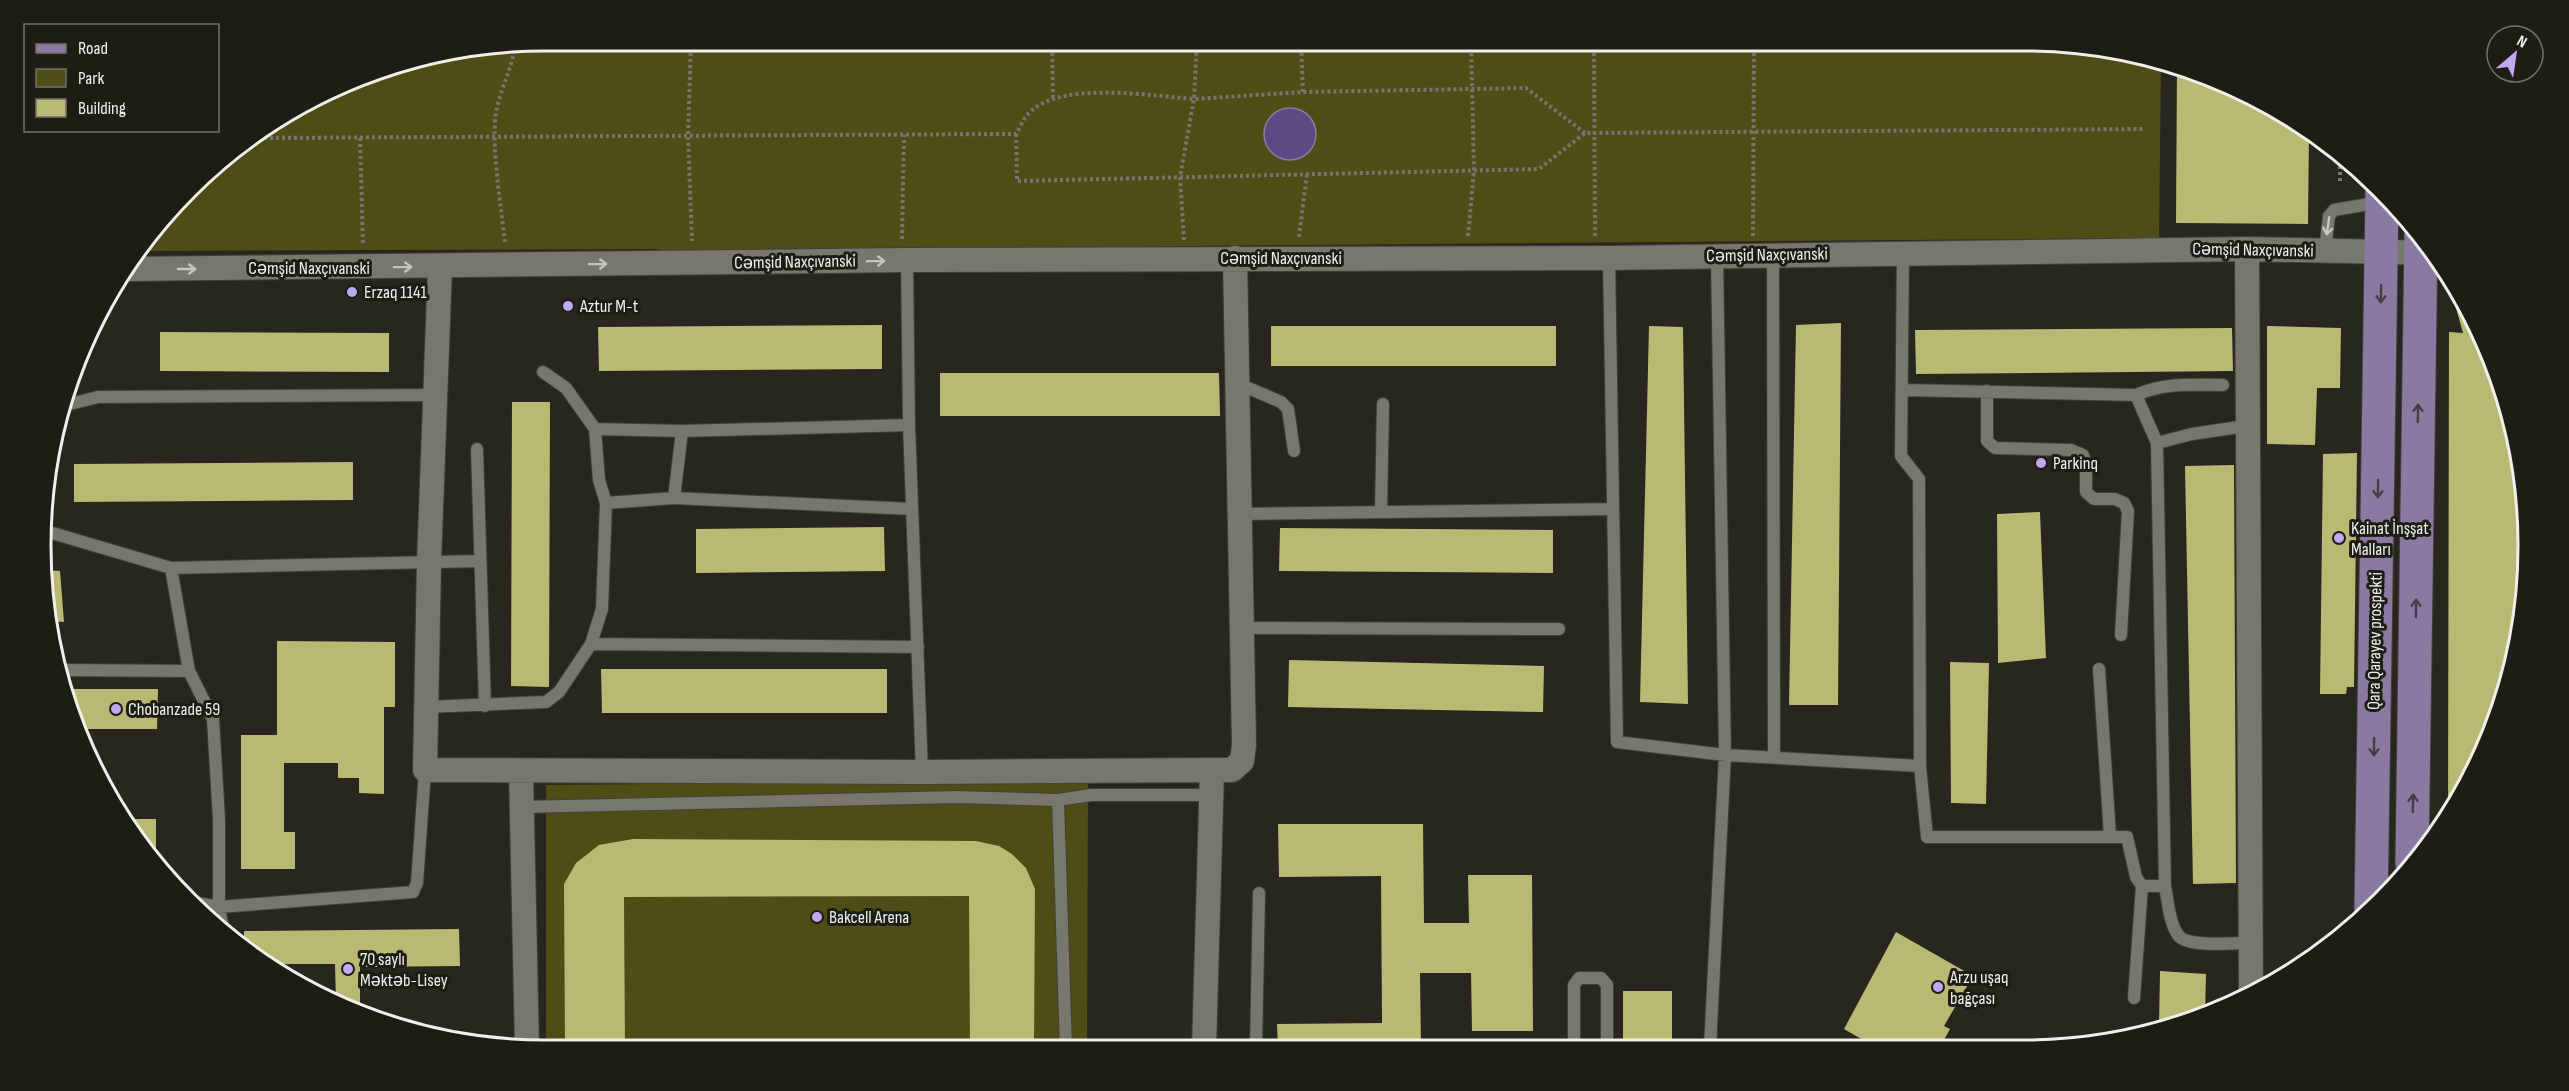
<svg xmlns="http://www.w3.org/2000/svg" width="2569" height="1091" font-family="'Sofia Sans Condensed',sans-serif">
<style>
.green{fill:#4e4d16}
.water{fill:#5e4a82;stroke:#8a7ca2;stroke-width:1.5}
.building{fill:#b9b973}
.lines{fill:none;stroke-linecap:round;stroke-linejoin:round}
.service-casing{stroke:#41413b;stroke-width:14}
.minor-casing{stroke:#41413b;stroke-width:26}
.primary-casing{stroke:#41413b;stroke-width:35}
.path{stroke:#75756e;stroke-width:4;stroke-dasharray:3 3;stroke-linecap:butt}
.service{stroke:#77776e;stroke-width:12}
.minor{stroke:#77776e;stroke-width:24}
.primary{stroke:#8a7aa2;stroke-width:33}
.oneway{stroke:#c6c6bf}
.oneway2{stroke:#433e47}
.poi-dot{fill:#c1a8f3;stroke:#1d1d16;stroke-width:2}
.labels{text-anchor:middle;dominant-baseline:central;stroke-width:6;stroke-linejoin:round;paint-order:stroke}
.street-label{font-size:18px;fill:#f0f0eb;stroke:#1d1d16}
.poi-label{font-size:18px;fill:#f0f0eb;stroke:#1d1d16;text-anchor:start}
.rim{fill:none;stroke:#f0f0eb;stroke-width:3}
</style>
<rect width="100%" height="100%" fill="#27271f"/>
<!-- green -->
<path class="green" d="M546 41H2024L2161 63 2159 238 1182 246 693 263 656 249 143 251 213 166 293 108 383 67Z
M1088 780 1087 1049 546 1050V785Z"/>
<!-- water -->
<path class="water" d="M1264 134a26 26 0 1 1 52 0a26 26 0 1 1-52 0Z"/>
<!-- building -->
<path class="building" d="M2177 66 2186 67 2276 108 2309 132 2308 224 2176 223Z
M2455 288 2477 322 2511 415 2527 513 2524 612 2502 708 2448 816 2449 332 2463 333 2451 290Z
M1841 323 1838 705H1789L1796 325Z
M882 325V369L599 371 598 327Z
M1271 326H1556V366H1271Z
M1649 326 1683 327 1688 704 1640 702Z
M2267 326 2341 328 2340 388H2317L2315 445 2267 444Z
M2232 328 2233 371 1916 374 1915 330Z
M160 332 389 333V372L160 371Z
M940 373H1219L1220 416H940Z
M512 402H550L549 687 511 686Z
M2357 453 2354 687H2347L2346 694H2320L2323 454Z
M353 462V500L74 502V464Z
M2234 465 2236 883 2193 884 2185 466Z
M2040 512 2046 658 1998 663 1997 514Z
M884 527 885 571 696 573V529Z
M1280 528 1553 530V573L1279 571Z
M43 570 60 571 64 622 48 621Z
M277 641 395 642V707H384V794L359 793V778H338V763H284V832H295V869H241V735H277Z
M1289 660 1544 666 1543 712 1288 707Z
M1950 662 1989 663 1986 804 1951 803Z
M601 669H887V713H602Z
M67 689H158L157 729H82Z
M125 819H156V856Z
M1278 824H1423L1424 923H1469L1468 875H1532L1533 1031H1472L1471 973H1420L1421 1048H1278L1277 1024 1382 1023 1381 876 1279 877Z
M633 839 976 841 999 846 1012 854 1026 868 1035 889 1034 1049H970L969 896 624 897 625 1050H565L564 884 576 863 599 845Z
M459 929 460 966 360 967V1013L336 1002 335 964H267L244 948V931Z
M1896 932 1973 976 1944 1026 1950 1029 1940 1047H1875L1844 1029Z
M2160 971 2206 974 2205 1015 2159 1027Z
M1623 991H1672V1047H1623Z"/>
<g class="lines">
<!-- service casing -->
<g class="service-casing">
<path id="service" d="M2325 251 2329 216 2334 210 2381 202
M1903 253 1901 456 1919 479 1920 766
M1773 255 1774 758
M1609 258 1617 742 1725 755 1920 766 1927 837H2127L2136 877 2142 886H2165C2168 901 2169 922 2178 935 2187 948 2234 943 2250 943
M907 260 909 425 922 772
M543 372 566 388 595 429
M1239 384 1281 402 1288 409 1294 451
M1903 390 2136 395 2157 443 2165 886
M1987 391V441L1995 448 2071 450 2083 455 2086 465V492L2094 499H2115L2124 503 2128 511 2121 635
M2136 395C2164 382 2193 385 2223 385
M66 405 98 397 435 395
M2157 443 2192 434 2246 426
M477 449 485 706
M674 498 682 431
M606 503 674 498 912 509
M1381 512 1383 404
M1241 514 1613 509
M42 530 171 568 189 671 213 719 219 820V907L224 934
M171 568 480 561
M1240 628 1559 629
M591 644 918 647
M2099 669 2110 836
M60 670 189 671
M426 707 546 702 559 692 591 644 602 609 606 503 599 480 595 429 682 431 909 425
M1058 800 1091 795H1213
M522 807 957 797 1058 800 1066 1049
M193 902 219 907 413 892 417 883 425 770
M2134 998 2142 886
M1710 1047 1725 755 1717 256
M1256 1048 1259 893
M1574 1048V985L1579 978H1601L1607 985V1047"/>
</g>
<!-- minor casing -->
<g class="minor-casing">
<path id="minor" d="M2247 249 2251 991
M440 267 429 563 425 770 922 772 1212 770H1232L1242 761 1244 745 1235 258
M128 269 907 260 1609 258 2247 249 2434 253
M521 772 527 1047
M1204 1049 1212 770"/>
</g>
<!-- primary casing -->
<g class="primary-casing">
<path id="primary" d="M2412 862 2421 235
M2371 908 2382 193"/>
</g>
<!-- path -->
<path class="path" d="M691 41 688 136 692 241
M1052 41 1053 98
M1301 41 1303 92
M1594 41 1595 236
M1016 134 1017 181 1539 169 1585 133 2144 129
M252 138 1016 134C1020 128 1023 119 1028 114 1058 80 1152 96 1194 99L1197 41
M360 138 363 246
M2340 154V181
M1468 236 1474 170 1471 41
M1753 236 1754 41
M1299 237 1307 174
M902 239 904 135
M1184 240 1180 177 1194 99 1303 92 1526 88 1585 133
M505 242C501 207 491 146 496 113 500 89 512 69 515 46"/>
<!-- service -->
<use href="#service" class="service"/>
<!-- minor -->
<use href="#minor" class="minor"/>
<!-- primary -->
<use href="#primary" class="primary"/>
</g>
<!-- one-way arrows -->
<defs><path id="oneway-shaft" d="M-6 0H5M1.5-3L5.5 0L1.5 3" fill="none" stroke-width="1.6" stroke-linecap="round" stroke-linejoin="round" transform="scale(1.5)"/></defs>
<g class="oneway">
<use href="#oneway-shaft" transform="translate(2328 226) rotate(98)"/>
<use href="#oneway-shaft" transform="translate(876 261) rotate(-1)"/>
<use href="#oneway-shaft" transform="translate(598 264) rotate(-1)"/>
<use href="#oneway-shaft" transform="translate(403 267) rotate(-1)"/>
<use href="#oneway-shaft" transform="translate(187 269)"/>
</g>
<g class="oneway2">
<use href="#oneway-shaft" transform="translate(2381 294) rotate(91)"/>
<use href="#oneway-shaft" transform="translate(2418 413) rotate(-89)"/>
<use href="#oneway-shaft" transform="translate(2378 489) rotate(91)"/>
<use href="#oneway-shaft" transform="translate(2416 608) rotate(-89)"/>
<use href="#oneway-shaft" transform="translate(2374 747) rotate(91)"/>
<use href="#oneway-shaft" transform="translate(2413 803) rotate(-89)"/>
</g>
<!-- markers -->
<g class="poi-dot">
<circle cx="352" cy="292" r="6"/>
<circle cx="568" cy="306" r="6"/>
<circle cx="2041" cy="463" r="6"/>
<circle cx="2339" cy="538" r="6"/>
<circle cx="116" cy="709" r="6"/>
<circle cx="817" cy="917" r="6"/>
<circle cx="348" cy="969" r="6"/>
<circle cx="1938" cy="987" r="6"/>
</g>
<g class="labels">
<!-- street labels -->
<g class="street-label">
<text transform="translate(2253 250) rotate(1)">Cəmşid Naxçıvanski</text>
<text transform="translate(1767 255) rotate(-1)">Cəmşid Naxçıvanski</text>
<text x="1281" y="258">Cəmşid Naxçıvanski</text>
<text transform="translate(795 262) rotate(-1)">Cəmşid Naxçıvanski</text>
<text x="309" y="268">Cəmşid Naxçıvanski</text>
<text transform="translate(2375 641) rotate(-89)">Qara Qarayev prospekti</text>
</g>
<!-- poi labels -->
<g class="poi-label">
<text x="364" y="292">Erzaq 1141</text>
<text x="580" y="306">Aztur M-t</text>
<text x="2053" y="463">Parkinq</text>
<text x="2351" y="528">Kainat İnşşat<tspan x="2351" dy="21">Malları</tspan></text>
<text x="128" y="709">Chobanzade 59</text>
<text x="829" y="917">Bakcell Arena</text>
<text x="360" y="959">70 saylı<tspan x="360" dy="21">Məktəb-Lisey</tspan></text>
<text x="1950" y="977">Arzu uşaq<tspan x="1950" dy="21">bağçası</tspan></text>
</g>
</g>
<!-- crop -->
<path d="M0 0H2569V1091H0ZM545 51H2024A494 494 0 0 1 2518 545V546A494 494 0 0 1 2024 1040H545A494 494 0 0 1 51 546V545A494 494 0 0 1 545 51Z" fill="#1d1d16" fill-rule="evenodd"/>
<path class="rim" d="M545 51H2024A494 494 0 0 1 2518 545V546A494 494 0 0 1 2024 1040H545A494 494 0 0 1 51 546V545A494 494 0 0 1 545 51Z"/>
<!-- legend -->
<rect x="24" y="24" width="195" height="108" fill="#1d1d16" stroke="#71716b" stroke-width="1.5"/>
<rect x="36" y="44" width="30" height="9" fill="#8a7aa2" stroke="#71716b" stroke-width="1.5"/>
<text x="78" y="54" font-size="18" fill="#f0f0eb">Road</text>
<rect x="36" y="69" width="30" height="18" fill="#4e4d16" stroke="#71716b" stroke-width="1.5"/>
<text x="78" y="84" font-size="18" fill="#f0f0eb">Park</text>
<rect x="36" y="99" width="30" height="18" fill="#b9b973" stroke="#71716b" stroke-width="1.5"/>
<text x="78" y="114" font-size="18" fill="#f0f0eb">Building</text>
<!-- north arrow -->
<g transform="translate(2515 54) rotate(29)"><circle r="28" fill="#1d1d16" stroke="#71716b" stroke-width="1.5"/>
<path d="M0-4.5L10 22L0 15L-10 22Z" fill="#c1a8f3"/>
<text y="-9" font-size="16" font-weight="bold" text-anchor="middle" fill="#f0f0eb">N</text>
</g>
</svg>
